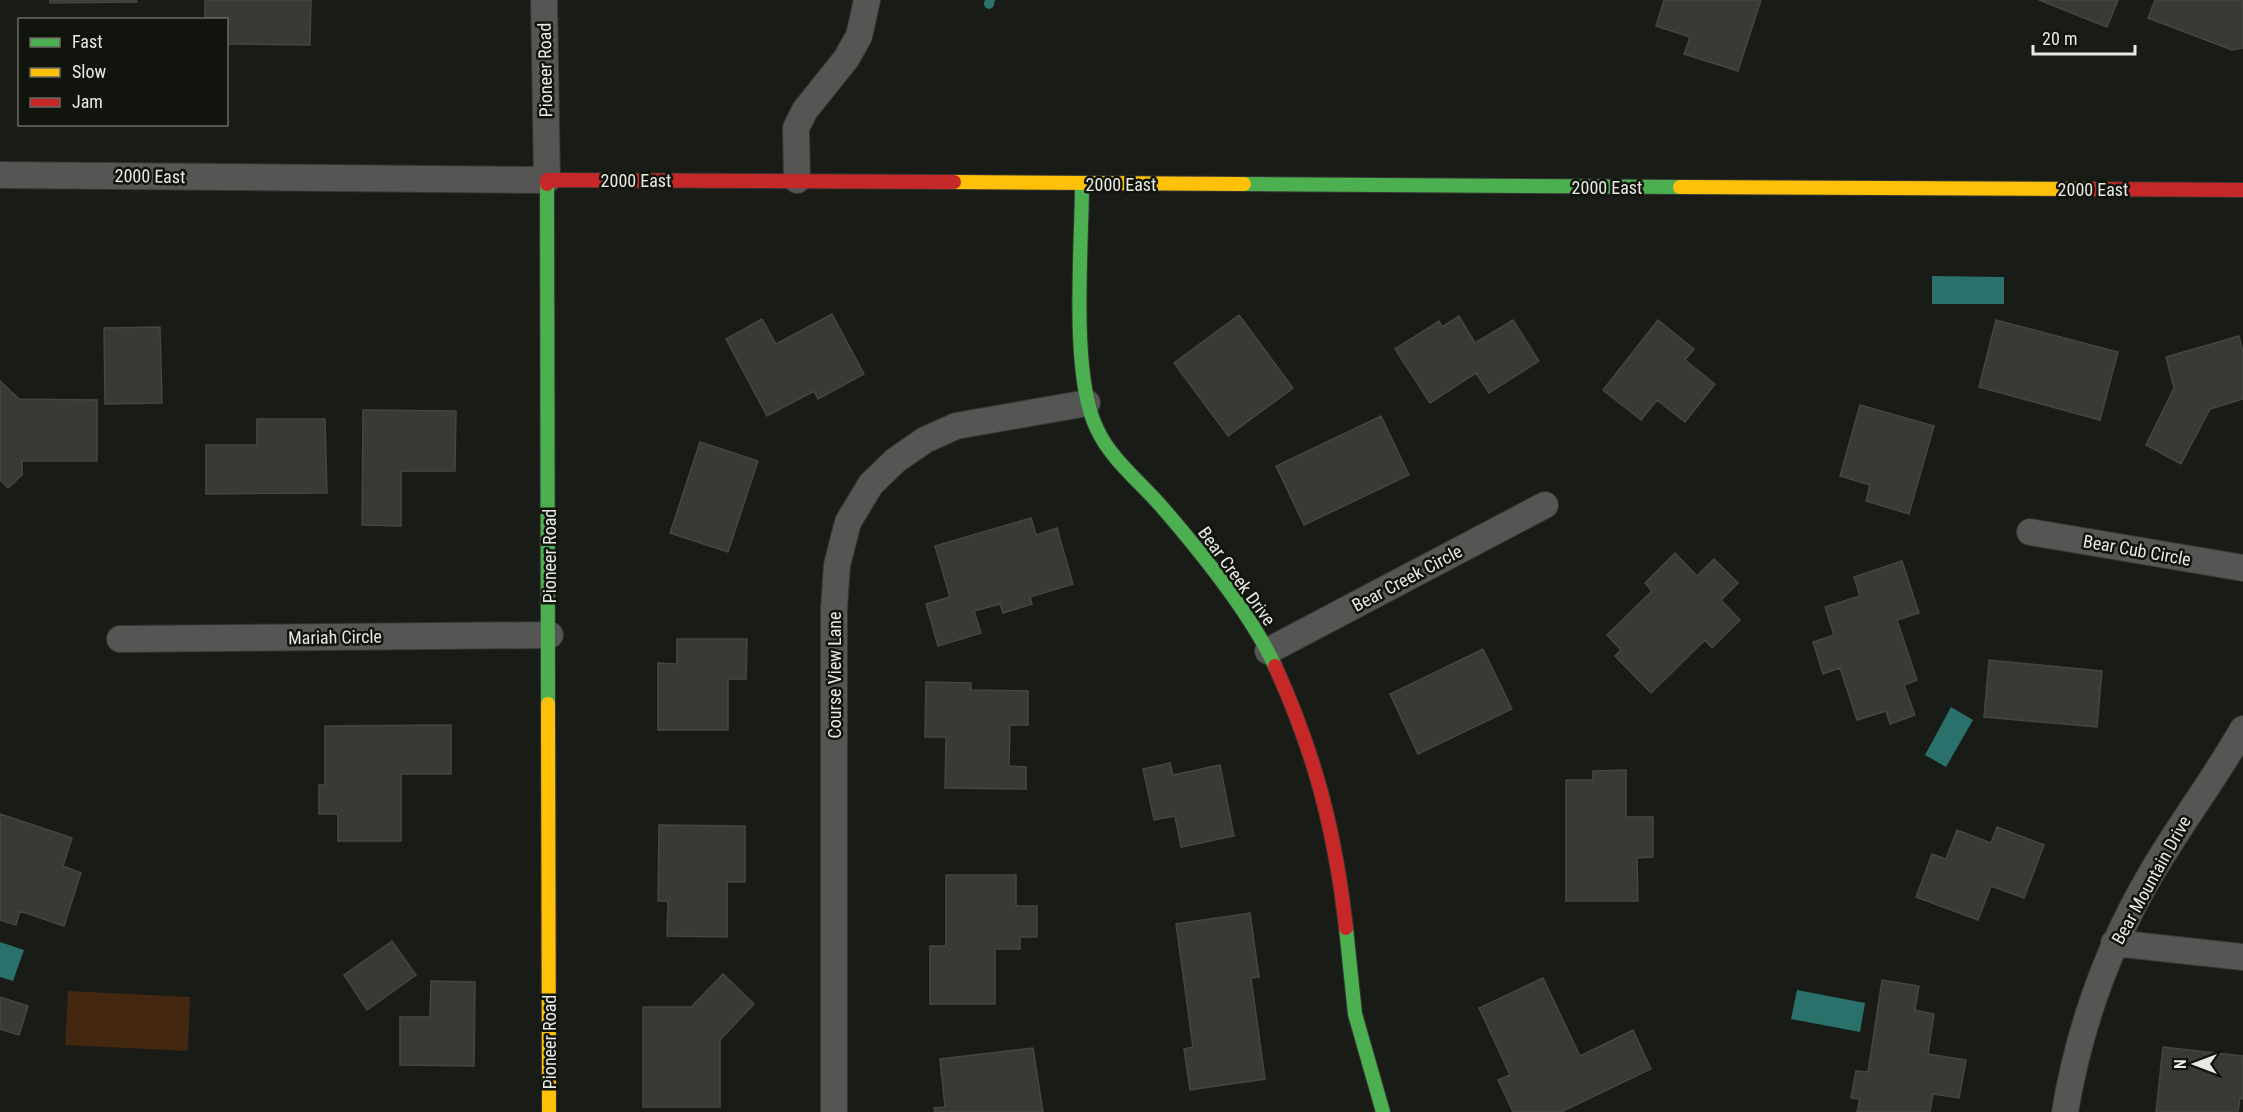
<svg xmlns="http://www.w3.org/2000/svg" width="2243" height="1112" font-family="'Roboto Condensed',sans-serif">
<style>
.green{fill:#432710}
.water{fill:#2a706b}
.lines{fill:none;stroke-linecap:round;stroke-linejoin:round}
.stream{stroke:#2a706b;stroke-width:10}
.building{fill:#393a35;stroke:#454541;stroke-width:1.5}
.street-casing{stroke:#353633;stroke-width:28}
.fast-casing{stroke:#353633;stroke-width:16}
.slow-casing{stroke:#353633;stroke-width:16}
.jam-casing{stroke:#353633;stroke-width:16}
.street{stroke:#555653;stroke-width:26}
.fast{stroke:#4caf50;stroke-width:14}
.slow{stroke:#ffc107;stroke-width:14}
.jam{stroke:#c62828;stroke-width:14}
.labels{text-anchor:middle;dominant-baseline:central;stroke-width:5;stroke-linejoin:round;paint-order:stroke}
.street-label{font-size:18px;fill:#e7e9e3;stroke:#11140c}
</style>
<rect width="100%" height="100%" fill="#191b16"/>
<!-- green -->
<path class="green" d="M68 991 190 997 188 1051 65 1045Z"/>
<!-- water -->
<path class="water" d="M1932 276 2004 277V304H1932Z
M1951 707 1973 720 1946 767 1925 755Z
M0 942 24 950 13 981 0 977Z
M1797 990 1865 1003 1860 1032 1791 1019Z"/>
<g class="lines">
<!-- stream -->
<path class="stream" d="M989 4 990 0"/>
</g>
<!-- building -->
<path class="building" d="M50 0H136L137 2 50 3Z
M205 0H311L310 45 226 44V20H205Z
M1664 0H1761L1738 71 1684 54 1690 37 1656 26Z
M2039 0H2118L2107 27Z
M2155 0H2243V48L2232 50 2148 18Z
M832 314 864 374 818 399 814 391 767 416 726 339 762 319 776 344Z
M1239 315 1293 388 1228 436 1174 363Z
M1459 316 1475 343 1513 320 1539 361 1489 393 1476 373 1430 403 1395 349 1439 321 1442 327Z
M1658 320 1694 349 1685 360 1715 384 1685 422 1657 400 1641 420 1603 390Z
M1996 320 2118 352 2100 420 1979 387Z
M160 327 162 403 105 404 104 328Z
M2239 336 2243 352V399L2210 409 2181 464 2146 445 2174 388 2166 357Z
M0 381 19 399 97 400V461H22V475L8 488 0 480Z
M1860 405 1934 426 1909 514 1866 501 1870 485 1840 476Z
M363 410 456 411 455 471H401V526L362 525Z
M1381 416 1409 475 1304 525 1276 466Z
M257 419H325L327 493 206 494V445H257Z
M700 442 758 461 728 552 670 533Z
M1031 518 1036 535 1057 528 1073 584 1030 597 1032 604 1003 613 1000 604 974 611 981 633 938 646 926 604 950 597 935 546Z
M1675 553 1697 576 1714 559 1738 583 1721 600 1740 620 1712 648 1705 640 1651 693 1615 656 1621 650 1607 635 1652 591 1645 583Z
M1902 561 1919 613 1897 620 1917 680 1904 685 1915 715 1890 724 1886 711 1857 720 1840 668 1823 674 1813 642 1834 635 1825 607 1860 596 1854 577Z
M677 639H747L746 679H728V730H658V663L677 664Z
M1483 649 1512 709 1418 754 1390 694Z
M1989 660 2102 671 2097 727 1984 717Z
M926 682 971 683V690L1028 691V725H1010L1009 766 1026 767V789L945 788 946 737H925Z
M451 725V774H401V841H338V814H319V785H325V726Z
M1170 763 1173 775 1220 765 1234 836 1181 847 1175 816 1154 820 1143 769Z
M1626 770V817H1653V857L1637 858 1638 901H1566V780H1593V771Z
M0 814 72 838 63 866 81 873 64 926 20 911 16 925 0 920Z
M659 825 745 826V882H727V937L667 936 668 901H658Z
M1997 827 2044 845 2024 898 1991 886 1978 920 1916 897 1932 854 1946 859 1957 830 1991 843Z
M946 875H1016V906H1037V937H1020V949H995V1004H930V946H946Z
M1250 913 1259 977 1251 978 1265 1079 1190 1090 1184 1049 1193 1047 1176 924Z
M392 941 416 975 367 1010 344 975Z
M723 974 754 1004 720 1040V1107H643V1007H691Z
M1543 978 1580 1056 1633 1030 1651 1069 1561 1112H1513L1498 1080 1510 1075 1479 1008Z
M1882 980 1919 986 1915 1010 1934 1014 1928 1054 1966 1060 1959 1098 1933 1094 1930 1112H1857L1860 1099 1851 1098 1856 1071 1868 1072Z
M431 981 475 982 474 1066 400 1065V1017H430Z
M0 997 28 1006 19 1035 0 1029Z
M2163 1047 2243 1056V1099L2240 1098 2238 1112H2156Z
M1033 1048 1043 1112H935L934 1108 945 1107 940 1059Z"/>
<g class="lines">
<!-- street casing -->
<g class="street-casing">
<path id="street" d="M0 175 547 180 544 0
M797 180 796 128 805 110 846 59 859 36 867 0
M2030 532 2243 568
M120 639 550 635
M1268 651 1545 505
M2114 943 2243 957
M834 1112V608L837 565 848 522 871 484 896 460 925 440 956 426 1087 403
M2065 1112C2079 1028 2109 945 2152 872 2181 823 2215 778 2243 729"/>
</g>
<!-- fast casing -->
<g class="fast-casing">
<path id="fast" d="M547 184 548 704
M1082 184C1082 247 1070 375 1097 429 1110 458 1140 482 1161 506 1200 551 1250 612 1275 666
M1244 184 1680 187
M1346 928 1355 1014 1383 1112"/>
</g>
<!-- slow casing -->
<g class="slow-casing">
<path id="slow" d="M954 182 1244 184
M1680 187 2094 189
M548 704 549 1112"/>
</g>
<!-- jam casing -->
<g class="jam-casing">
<path id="jam" d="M547 184V180L954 182
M2094 189 2243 190
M1275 666C1315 754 1335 831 1346 928"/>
</g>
<!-- street -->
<use href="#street" class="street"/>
<!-- fast -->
<use href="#fast" class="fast"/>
<!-- slow -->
<use href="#slow" class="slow"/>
<!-- jam -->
<use href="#jam" class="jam"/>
</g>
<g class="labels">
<!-- street labels -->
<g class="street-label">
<text transform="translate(545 70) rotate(-91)">Pioneer Road</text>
<text transform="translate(150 176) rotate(1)">2000 East</text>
<text x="636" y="180">2000 East</text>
<text x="1121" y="184">2000 East</text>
<text x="1607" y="187">2000 East</text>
<text x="2093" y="189">2000 East</text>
<text transform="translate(2137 550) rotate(10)">Bear Cub Circle</text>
<text transform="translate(549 556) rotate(-90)">Pioneer Road</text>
<text transform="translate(1237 576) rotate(54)">Bear Creek Drive</text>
<text transform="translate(1407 578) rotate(-28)">Bear Creek Circle</text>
<text transform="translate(335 637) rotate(-1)">Mariah Circle</text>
<text transform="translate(834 675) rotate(-90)">Course View Lane</text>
<text transform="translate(2151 880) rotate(-61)">Bear Mountain Drive</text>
<text transform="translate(549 1042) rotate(-90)">Pioneer Road</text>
</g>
</g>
<!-- legend -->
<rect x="18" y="18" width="210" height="108" fill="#11140c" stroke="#676962" stroke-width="1.5"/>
<rect x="30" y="38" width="30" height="9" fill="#4caf50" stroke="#676962" stroke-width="1.5"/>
<text x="72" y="48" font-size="18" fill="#e7e9e3">Fast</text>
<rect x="30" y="68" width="30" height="9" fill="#ffc107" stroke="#676962" stroke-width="1.5"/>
<text x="72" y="78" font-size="18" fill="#e7e9e3">Slow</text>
<rect x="30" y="98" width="30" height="9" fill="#c62828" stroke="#676962" stroke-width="1.5"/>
<text x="72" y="108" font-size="18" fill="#e7e9e3">Jam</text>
<!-- north arrow -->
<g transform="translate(2195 1064) rotate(270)" stroke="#11140c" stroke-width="4.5" paint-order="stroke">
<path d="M0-4.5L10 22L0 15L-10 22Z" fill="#e7e9e3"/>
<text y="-9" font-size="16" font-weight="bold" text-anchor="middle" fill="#e7e9e3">N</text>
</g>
<!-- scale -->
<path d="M2033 45v9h102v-9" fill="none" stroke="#e7e9e3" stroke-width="3"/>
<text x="2042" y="45" font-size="18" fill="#e7e9e3" stroke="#11140c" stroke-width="4.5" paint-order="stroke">20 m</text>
</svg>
